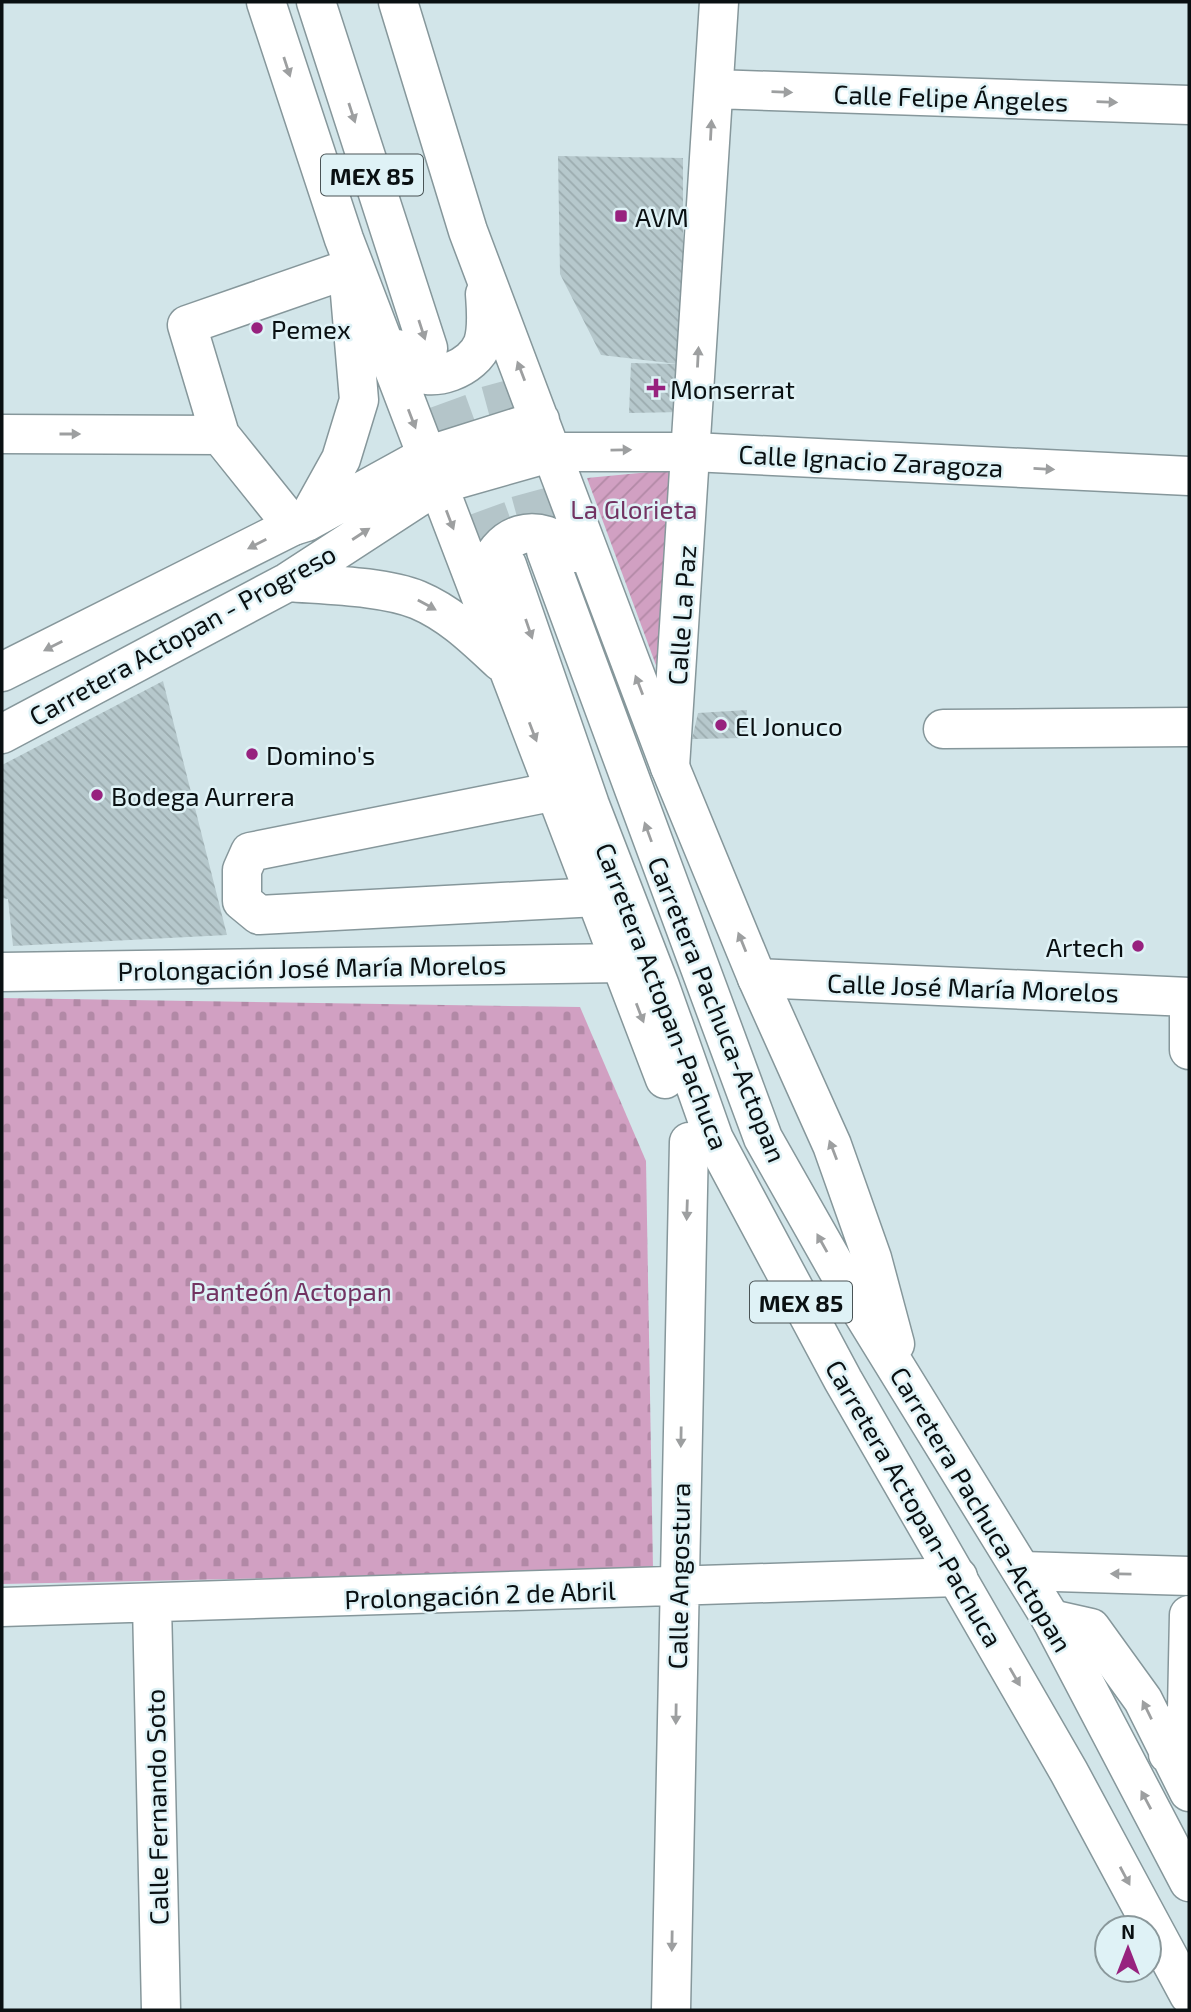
<svg xmlns="http://www.w3.org/2000/svg" width="1191" height="2012" font-family="'Exo 2',sans-serif">
<style>
.cemetery{fill:url(#cemetery-stones)}
.garden{fill:url(#garden-furrows)}
.building{fill:url(#building-back-hatch)}
.lines{fill:none;stroke-linecap:round;stroke-linejoin:round}
.major-tunnel{stroke:#b4c5c9;stroke-width:38;stroke-dasharray:38 19;stroke-linecap:butt}
.minor-casing{stroke:#86979b;stroke-width:41}
.major-casing{stroke:#86979b;stroke-width:41}
.minor{stroke:#fff;stroke-width:38}
.major{stroke:#fff;stroke-width:38}
.oneway{fill:#9d9fa0}
.poi-dot{fill:#97227e;stroke:#dff2f6;stroke-width:2.5}
.labels{text-anchor:middle;dominant-baseline:central;stroke-width:5;stroke-linejoin:round;paint-order:stroke}
.shield{fill:#dff2f6;stroke:#4a5456;stroke-width:2}
.shield-label{font-size:24px;font-weight:bold;fill:#0a1012}
.street-label{font-size:26px;fill:#0a1012;stroke:#dff2f6}
.poi-label{font-size:26px;fill:#0a1012;stroke:#dff2f6;text-anchor:start}
.park-label{font-size:26px;fill:#723362;stroke:#dff2f6}
</style>
<defs>
<pattern id="cemetery-stones" width="16" height="16" patternUnits="userSpaceOnUse" patternTransform="scale(1.75)"><rect width="16" height="16" fill="#d1a0c2"/><path d="M2 7V4a2 2 0 0 1 4 0v3zM10 15v-3a2 2 0 0 1 4 0v3z" fill="#b289a6"/></pattern>
<pattern id="garden-furrows" width="10" height="10" patternUnits="userSpaceOnUse" patternTransform="scale(1.75)"><rect width="10" height="10" fill="#d1a0c2"/><path d="M-1 1l2-2M0 10L10 0M9 11l2-2" fill="none" stroke="#b289a6"/></pattern>
<pattern id="building-back-hatch" width="6" height="6" patternUnits="userSpaceOnUse" patternTransform="scale(1.75)"><rect width="6" height="6" fill="#b6c8cc"/><path d="M-1 5l2 2M0 0l6 6M5-1l2 2" fill="none" stroke="#9babae"/></pattern>
</defs>
<rect width="100%" height="100%" fill="#d2e5e9"/>
<!-- cemetery -->
<path class="cemetery" d="M2 998 580 1007 646 1161 653 1570 2 1584Z"/>
<!-- garden -->
<path class="garden" d="M671 470 657 668 587 478Z"/>
<!-- building -->
<path class="building" d="M558 156 683 158V412L629 413 631 363 678 364 601 355 560 274Z
M163 681 227 935 13 946 8 899 2 898V765Z
M747 710 745 738 692 739 698 713Z"/>
<g class="lines">
<!-- major-tunnel -->
<path class="major-tunnel" d="M485 327 546 551
M428 348 507 565"/>
<!-- minor casing -->
<g class="minor-casing">
<path id="minor" d="M714 89 1189 105
M2 434 220 435 293 526
M220 435 187 325 348 269
M943 729 1189 727
M670 767 719 2
M556 791 250 852 242 870V901L259 915 597 897
M2 972 623 963
M757 978 1189 997
M1189 997V1050
M1022 1571 1189 1576
M152 1604 161 2010
M2 1607 958 1577
M1051 1619 1091 1628 1143 1700 1189 1792
M1168 1754 1187 1710 1189 1615
M671 2010 689 1142"/>
</g>
<!-- major casing -->
<g class="major-casing">
<path id="major" d="M266 2 344 239 665 1079
M316 2 428 348
M398 2 468 231 670 767 757 978 832 1145 872 1258 895 1344
M397 349C400 355 404 364 409 368 431 386 474 368 483 343 488 328 486 309 485 294
M306 522 341 459 359 400 350 294
M546 551 763 1138 857 1304 1051 1619 1189 1882
M507 565 590 805 660 986 714 1139 843 1380 1069 1772 1189 1995
M483 579C498 531 537 518 574 553
M288 582C325 585 384 586 418 600 451 614 475 638 501 662
M2 672 293 526 306 522 426 456 540 420
M2 734 288 582 437 485 553 452H692L1189 476"/>
</g>
<!-- minor -->
<use href="#minor" class="minor"/>
<!-- major -->
<use href="#major" class="major"/>
</g>
<!-- one-way arrows -->
<defs><path id="oneway-solid" d="M-6-.8H1V-3.2L6.5 0L1 3.2V.8H-6Z" transform="scale(1.75)"/></defs>
<g class="oneway">
<use href="#oneway-solid" transform="translate(287 67) rotate(72)"/>
<use href="#oneway-solid" transform="translate(782 92) rotate(2)"/>
<use href="#oneway-solid" transform="translate(1107 102) rotate(2)"/>
<use href="#oneway-solid" transform="translate(352 113) rotate(72)"/>
<use href="#oneway-solid" transform="translate(711 130) rotate(-87)"/>
<use href="#oneway-solid" transform="translate(422 330) rotate(72)"/>
<use href="#oneway-solid" transform="translate(698 357) rotate(-87)"/>
<use href="#oneway-solid" transform="translate(521 371) rotate(-111)"/>
<use href="#oneway-solid" transform="translate(412 419) rotate(69)"/>
<use href="#oneway-solid" transform="translate(70 434)"/>
<use href="#oneway-solid" transform="translate(621 450) rotate(-1)"/>
<use href="#oneway-solid" transform="translate(1044 469) rotate(3)"/>
<use href="#oneway-solid" transform="translate(450 520) rotate(69)"/>
<use href="#oneway-solid" transform="translate(361 534) rotate(-33)"/>
<use href="#oneway-solid" transform="translate(257 544) rotate(153)"/>
<use href="#oneway-solid" transform="translate(427 605) rotate(29)"/>
<use href="#oneway-solid" transform="translate(529 629) rotate(71)"/>
<use href="#oneway-solid" transform="translate(53 646) rotate(153)"/>
<use href="#oneway-solid" transform="translate(639 685) rotate(-111)"/>
<use href="#oneway-solid" transform="translate(533 732) rotate(69)"/>
<use href="#oneway-solid" transform="translate(648 832) rotate(-110)"/>
<use href="#oneway-solid" transform="translate(742 942) rotate(-112)"/>
<use href="#oneway-solid" transform="translate(640 1013) rotate(69)"/>
<use href="#oneway-solid" transform="translate(833 1150) rotate(-111)"/>
<use href="#oneway-solid" transform="translate(687 1210) rotate(92)"/>
<use href="#oneway-solid" transform="translate(822 1243) rotate(-119)"/>
<use href="#oneway-solid" transform="translate(681 1437) rotate(91)"/>
<use href="#oneway-solid" transform="translate(1121 1574) rotate(-179)"/>
<use href="#oneway-solid" transform="translate(1015 1677) rotate(60)"/>
<use href="#oneway-solid" transform="translate(1147 1710) rotate(-116)"/>
<use href="#oneway-solid" transform="translate(676 1714) rotate(91)"/>
<use href="#oneway-solid" transform="translate(1146 1800) rotate(-118)"/>
<use href="#oneway-solid" transform="translate(1125 1876) rotate(62)"/>
<use href="#oneway-solid" transform="translate(672 1941) rotate(91)"/>
</g>
<!-- markers -->
<g class="poi-dot">
<rect x="614" y="209" width="14" height="14" rx="3.5"/>
<circle cx="257" cy="328" r="7"/>
<path d="M652.5 377.5h7v7h7v7h-7v7h-7v-7h-7v-7h7z"/>
<circle cx="721" cy="725" r="7"/>
<circle cx="252" cy="754" r="7"/>
<circle cx="97" cy="795" r="7"/>
<circle cx="1138" cy="946" r="7"/>
</g>
<g class="labels">
<!-- shield labels -->
<g class="shield">
<rect x="321" y="154.5" width="102" height="41" rx="5"/>
<rect x="750" y="1281.5" width="102" height="41" rx="5"/>
</g>
<g class="shield-label">
<text x="372" y="175">MEX 85</text>
<text x="801" y="1302">MEX 85</text>
</g>
<!-- street labels -->
<g class="street-label">
<text transform="translate(951 97) rotate(2)">Calle Felipe Ángeles</text>
<text transform="translate(871 460) rotate(3)">Calle Ignacio Zaragoza</text>
<text transform="translate(681 615) rotate(-86)">Calle La Paz</text>
<text transform="translate(182 634) rotate(-29)">Carretera Actopan - Progreso</text>
<text transform="translate(312 967) rotate(-1)">Prolongación José María Morelos</text>
<text transform="translate(973 987) rotate(2)">Calle José María Morelos</text>
<text transform="translate(663 996) rotate(69)">Carretera Actopan-Pachuca</text>
<text transform="translate(718 1009) rotate(68)">Carretera Pachuca-Actopan</text>
<text transform="translate(915 1503) rotate(60)">Carretera Actopan-Pachuca</text>
<text transform="translate(982 1509) rotate(59)">Carretera Pachuca-Actopan</text>
<text transform="translate(678 1576) rotate(-89)">Calle Angostura</text>
<text transform="translate(480 1594) rotate(-2)">Prolongación 2 de Abril</text>
<text transform="translate(156 1807) rotate(-91)">Calle Fernando Soto</text>
</g>
<!-- poi labels -->
<g class="poi-label">
<text x="635" y="216">AVM</text>
<text x="271" y="328">Pemex</text>
<text x="670" y="388">Monserrat</text>
<text x="735" y="725">El Jonuco</text>
<text x="266" y="754">Domino's</text>
<text x="111" y="795">Bodega Aurrera</text>
<text x="1124" y="946" text-anchor="end">Artech</text>
</g>
<!-- park labels -->
<g class="park-label">
<text x="634" y="508">La Glorieta</text>
<text x="291" y="1290">Panteón Actopan</text>
</g>
</g>
<!-- border -->
<rect width="1191" height="2012" fill="none" stroke="#0a1012" stroke-width="7"/>
<!-- north arrow -->
<g transform="translate(1128 1949)"><circle r="33" fill="#dff2f6" stroke="#8a989b" stroke-width="2"/>
<path d="M0-5L12 26L0 18L-12 26Z" fill="#97227e"/>
<text y="-10" font-size="19" font-weight="bold" text-anchor="middle" fill="#0a1012">N</text>
</g>
</svg>
